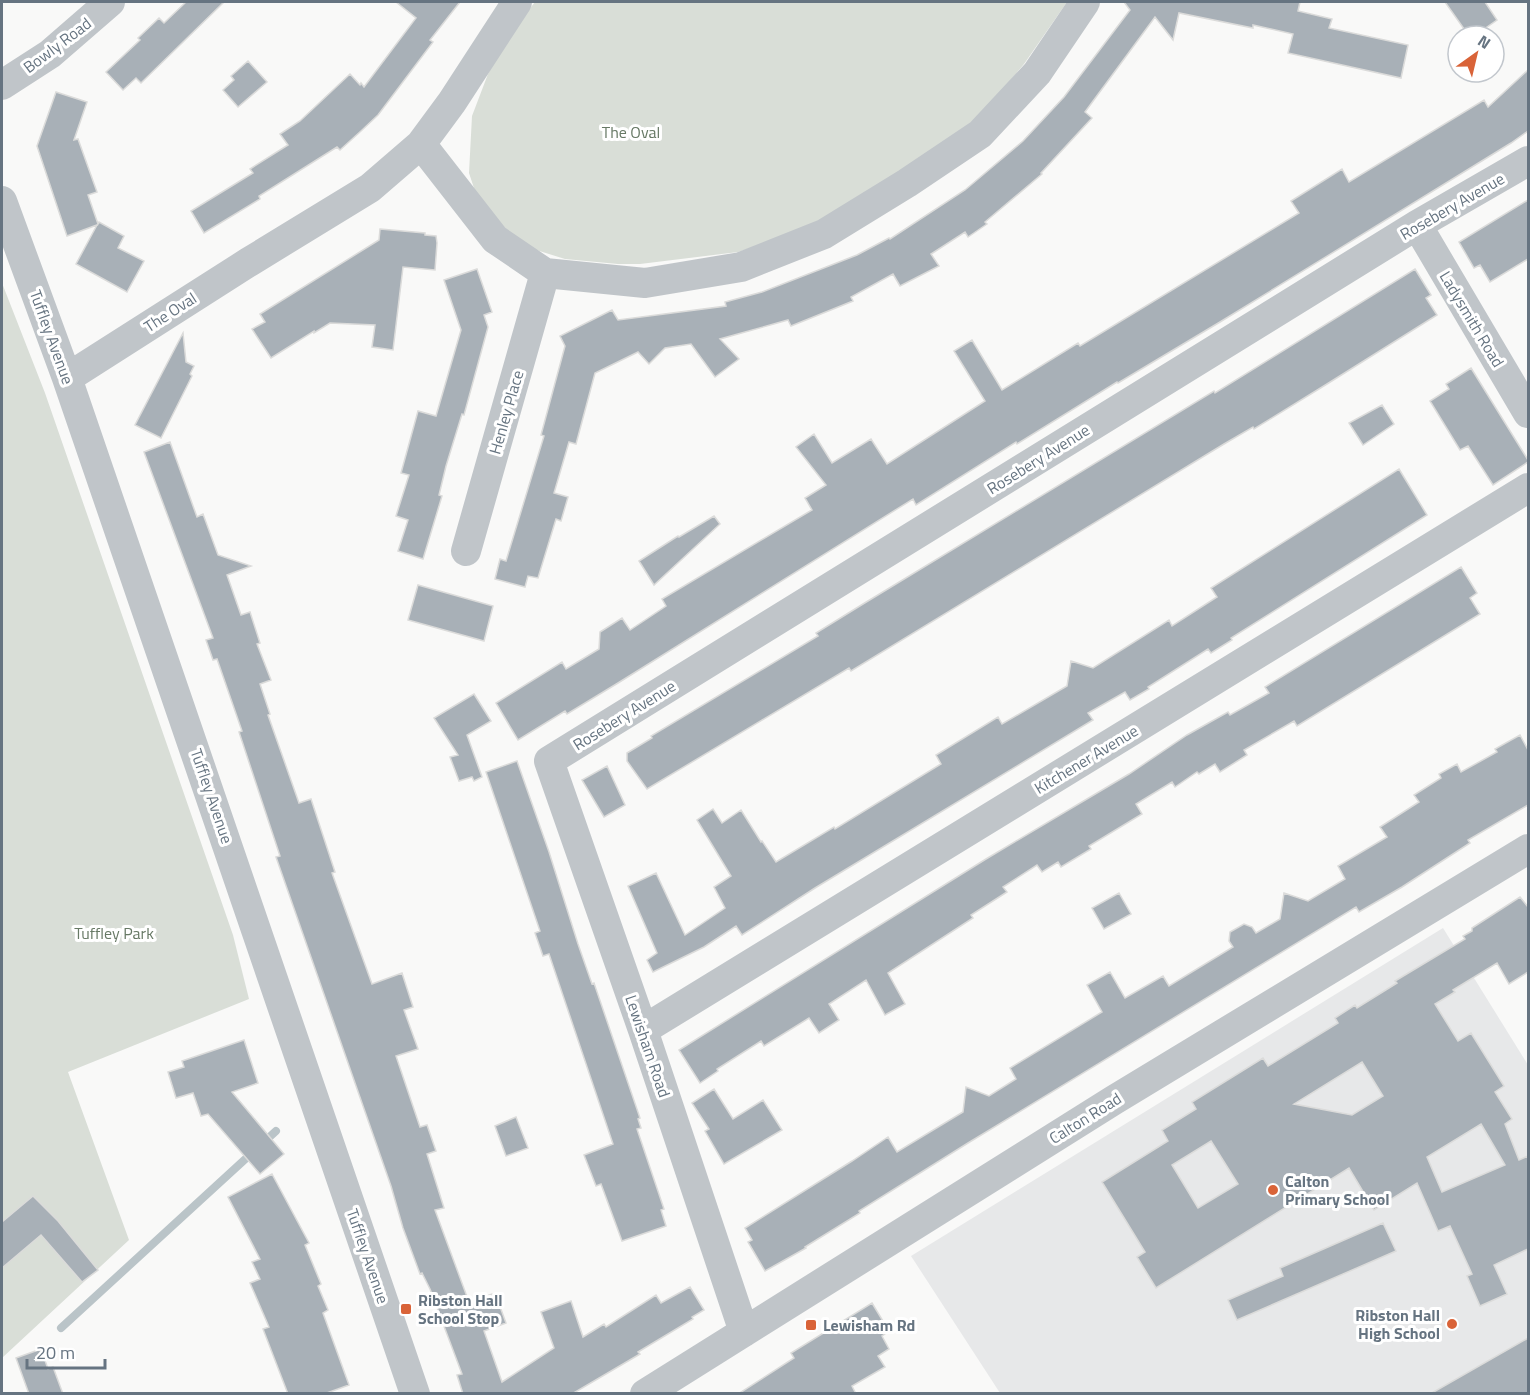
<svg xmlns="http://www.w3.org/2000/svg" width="1530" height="1395" font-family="'Titillium Web',sans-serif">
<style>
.built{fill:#e7e8e9}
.green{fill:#d9ded7}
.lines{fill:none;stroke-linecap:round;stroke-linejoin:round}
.stream{stroke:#bac4c8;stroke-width:8}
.building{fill:#a8b0b7;stroke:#dbdbda;stroke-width:1.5;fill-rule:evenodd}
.minor{stroke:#c0c5c9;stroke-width:30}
.poi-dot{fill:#d96338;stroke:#fff;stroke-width:2}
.labels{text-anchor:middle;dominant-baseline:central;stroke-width:6;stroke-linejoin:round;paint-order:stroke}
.street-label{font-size:16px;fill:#667481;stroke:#fff}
.park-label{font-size:16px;fill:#677965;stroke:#fff}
.poi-label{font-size:16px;font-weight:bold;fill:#667481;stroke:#fff;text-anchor:start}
</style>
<rect width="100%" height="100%" fill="#f9f9f8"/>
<!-- built -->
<path class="built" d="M1443 928 1528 1065V1393H1000L911 1256Z"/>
<!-- green -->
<path class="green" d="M535 2H1067L1024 64 988 107 950 142 826 223 738 252 640 264H618L565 259 533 249 507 231 475 191 469 173 472 116 488 74 510 34Z
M2 283 45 393 233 935 249 999 68 1072 129 1240 2 1358Z"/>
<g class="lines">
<!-- stream -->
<path class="stream" d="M264 1142 276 1131
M61 1328 253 1152"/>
</g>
<!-- building -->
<path class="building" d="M186 2H224L141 83 136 78 123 90 106 72 140 40 138 38 159 18 164 23Z
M396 2H460L430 40 433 42 378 115 361 131 340 150 337 147 259 196 260 199 204 233 191 211 253 173 250 169 288 145 280 134 300 121 350 74 360 85 361 83 364 87 416 18Z
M1124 2H1300L1298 11 1332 19 1329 28 1408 45 1401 78 1288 53 1293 34 1253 25V28L1179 13 1173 40 1155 17 1085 112 1092 118 1041 173 1042 174 985 222 987 224 968 237 965 232 931 254 939 266 900 286 893 274 851 297 853 301 791 326 788 320 720 339 739 359 715 377 691 344 665 348 649 364 638 352 595 373 576 444 569 442 554 493 568 497 561 521 556 519 538 578 528 576 525 587 495 579 500 559 506 561 544 436 541 435 565 346 560 336 612 310 618 320 726 306 725 302 762 292 857 255 889 238 890 239 965 190 1023 141 1064 97 1130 10Z
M1445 2H1485L1497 20 1474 36H1469Z
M248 61 267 82 238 107 223 90 234 80 231 76Z
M1528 70V131L1511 143 1220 322 1118 383 1117 382 1017 444 1016 442 916 505 913 499 618 683 567 714 565 711 518 740 496 703 562 662 566 669 599 649 600 632 622 618 630 630 666 606 662 599 812 510 805 498 826 485 796 447 814 434 832 463 871 439 887 464 985 401 954 351 972 340 1002 390 1078 343 1080 346 1299 213 1291 201 1342 169 1349 182 1484 100 1488 107Z
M56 92 87 102 74 140 78 139 97 192 88 195 98 224 99 222 124 236 118 248 144 261 127 292 76 264 97 225 67 236 37 146Z
M1528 200V259L1490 282 1480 265 1474 268 1459 242Z
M380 229 425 233V235L436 236 437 243 435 270 403 267 393 350 372 347 375 325 330 323 314 333V331L271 358 252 329 265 322 260 314 379 240Z
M477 269 492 312 484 315 488 327 464 415 462 414 446 466 439 495 442 496 423 559 398 551 408 520 396 516 409 475 401 473 418 411 436 416 461 330 444 280Z
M1415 269 1431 295 1426 298 1437 315 1327 384 1254 429 1253 427 1224 444 851 671 849 668 647 789 627 761V753L652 738 651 736 818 636 816 633 863 604 1214 391 1215 393Z
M183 333 186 362 194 366 190 374 192 376 161 438 135 425Z
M1471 368 1528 460V462L1493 485 1468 446 1460 450 1430 401 1449 389 1446 384Z
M1382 405 1394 424 1363 445 1349 423Z
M170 442 197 517 203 514 218 555 251 566 227 575 241 615 250 612 260 643 257 644 271 680 260 684 270 714 268 715 299 803 311 799 335 872 332 873 372 984 402 973 413 1007 404 1010 418 1049 396 1056 420 1127 427 1125 436 1151 427 1154 444 1208 435 1210 466 1294 470 1302 495 1293 506 1323 484 1331 502 1382 554 1348 541 1312 571 1301 583 1337 604 1324 606 1327 656 1295 661 1303 690 1287 704 1310 692 1317 693 1319 638 1352 640 1354 572 1394H463L457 1375 462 1374 430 1289 422 1273 420 1274 403 1228 391 1186 276 857 280 856 239 732 242 731 217 659 213 660 206 640 213 638 144 452Z
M1399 469 1427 515 1231 638 1232 640 1211 653 1208 649 1148 687 1149 689 1130 700 1125 692 1088 713 1093 720 815 888 742 935 736 926 704 947 653 972 647 960 657 953 628 886 656 873 685 935 725 908 714 887 731 876 697 820 713 809 722 823 741 810 761 842 762 841 776 862 834 827 835 829 941 764 936 755 998 717 1002 724 1067 686 1071 661 1093 668 1169 620 1172 626 1217 597 1211 588Z
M714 516 720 524 654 585 639 561 678 536 679 537Z
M1461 567 1477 593 1470 598 1480 614 1297 726 1294 721 1244 750 1247 755 1220 772 1215 764 1199 774 1197 772 1175 787 1172 782 1136 804 1142 814 1089 846 1091 849 1061 867 1058 862 1042 872 1037 865 1003 887 1007 892 971 915 973 918 888 973 905 1004 885 1015 866 980 829 1004 839 1020 819 1033 809 1018 764 1046 761 1041 717 1069 718 1071 700 1083 679 1050 986 859 1129 774 1187 735 1228 712 1230 715 1269 693 1265 687Z
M418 585 493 606 484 641 408 620Z
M474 694 491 721 467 735 482 777 474 781 472 777 459 781 450 757 458 755 434 718Z
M1520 735 1528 750V805L1468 840 1470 843 1402 887 1359 912 1356 907 968 1143 859 1211 860 1213 805 1247 806 1248 765 1271 748 1242 752 1240 745 1228 852 1161 888 1137 897 1152 963 1112 966 1087 989 1096 1016 1079 1010 1068 1102 1012 1087 985 1110 972 1125 998 1163 976 1169 986 1233 947 1229 941 1230 932 1244 924 1252 927 1256 933 1280 919 1284 893 1308 901 1345 879 1338 866 1387 837 1380 827 1419 802 1414 795 1441 778 1439 774 1457 764 1461 772 1497 752 1495 749Z
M517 761 549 852 578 944 592 984 594 983 640 1118 638 1119 641 1128 637 1129 664 1209 661 1210 666 1226 622 1241 601 1184 596 1186 584 1155 613 1144 549 954 543 956 535 933 540 931 486 772Z
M607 766 625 805 604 817 582 780Z
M1119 893 1131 914 1104 929 1092 908Z
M1520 897 1528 907V972L1509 984 1497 963 1453 990 1455 992 1435 1004 1458 1041 1471 1033 1504 1086 1495 1092 1512 1119 1505 1124 1519 1160 1528 1156V1249L1494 1265 1507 1294 1480 1306 1467 1276 1472 1274 1450 1226 1438 1231 1417 1183 1374 1210 1349 1168 1156 1288 1137 1257 1145 1252 1102 1182 1168 1141 1162 1130 1196 1109 1192 1102 1263 1058 1268 1066 1338 1023 1335 1018 1355 1005 1357 1008 1397 983 1395 981 1465 939 1463 936 1472 931V928ZM1362 1062 1383 1096 1352 1115 1294 1104ZM1481 1124 1505 1165 1442 1192 1427 1157ZM1211 1141 1238 1184 1198 1208 1172 1165Z
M244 1040 258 1083 232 1092 284 1154 260 1174 208 1114 201 1116 193 1093 176 1098 168 1072 184 1067 182 1061Z
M714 1089 733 1119 763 1100 782 1130 724 1164 705 1131 709 1129 692 1103Z
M516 1117 528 1148 506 1156 495 1126Z
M272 1174 309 1243 305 1245 321 1284 318 1286 328 1310 323 1313 349 1385 324 1394H288L263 1329 269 1327 250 1283 260 1279 252 1262 260 1259 228 1197Z
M33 1196 58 1221 98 1270 82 1282 41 1235 2 1268V1222Z
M1383 1223 1396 1251 1237 1320 1228 1300 1283 1276 1280 1268Z
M872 1303 889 1331 882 1336 889 1349 878 1356 885 1367 852 1386 856 1394H738L794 1358 791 1353Z
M1528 1338V1394H1430Z
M41 1349 48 1369 53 1367 63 1394H29L16 1358Z"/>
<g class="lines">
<!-- minor -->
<path class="minor" d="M2 85 50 54 110 2
M421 144 495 239 545 273 645 283 741 267 824 234 907 183 980 134 1037 73 1085 2
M2 201 67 378 415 1394
M1417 225 1528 413
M67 378 249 262 370 188 421 144 452 102 517 2
M466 551 545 273
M643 1030 1528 488
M744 1332 643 1030 549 761 1417 225 1528 161
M645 1394 1114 1100 1528 849"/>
</g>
<!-- markers -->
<g class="poi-dot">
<circle cx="1273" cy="1190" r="6"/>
<rect x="400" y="1303" width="12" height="12" rx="3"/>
<circle cx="1452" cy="1324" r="6"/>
<rect x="805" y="1319" width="12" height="12" rx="3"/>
</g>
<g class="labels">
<!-- street labels -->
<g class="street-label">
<text transform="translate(57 45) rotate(-37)">Bowly Road</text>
<text transform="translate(1452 206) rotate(-30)">Rosebery Avenue</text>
<text transform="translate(170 312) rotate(-33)">The Oval</text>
<text transform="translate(1472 319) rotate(59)">Ladysmith Road</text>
<text transform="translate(52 337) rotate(70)">Tuffley Avenue</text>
<text transform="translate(506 412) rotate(-74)">Henley Place</text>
<text transform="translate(1038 459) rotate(-32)">Rosebery Avenue</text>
<text transform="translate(624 715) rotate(-32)">Rosebery Avenue</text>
<text transform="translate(1086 759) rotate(-31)">Kitchener Avenue</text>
<text transform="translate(212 796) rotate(71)">Tuffley Avenue</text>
<text transform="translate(648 1046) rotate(71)">Lewisham Road</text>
<text transform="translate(1085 1118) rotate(-32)">Calton Road</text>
<text transform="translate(368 1256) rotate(71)">Tuffley Avenue</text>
</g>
<!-- park labels -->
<g class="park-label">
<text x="631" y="132">The Oval</text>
<text x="114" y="933">Tuffley Park</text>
</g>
<!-- poi labels -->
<g class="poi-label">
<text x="1285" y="1181">Calton<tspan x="1285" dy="18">Primary School</tspan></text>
<text x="418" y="1300">Ribston Hall<tspan x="418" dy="18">School Stop</tspan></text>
<text x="1440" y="1315" text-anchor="end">Ribston Hall<tspan x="1440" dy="18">High School</tspan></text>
<text x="823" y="1325">Lewisham Rd</text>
</g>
</g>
<!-- border -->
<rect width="1530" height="1395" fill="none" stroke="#667481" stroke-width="6"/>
<!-- north arrow -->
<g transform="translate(1476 54) rotate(34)"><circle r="28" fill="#ffffff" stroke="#c2c7cd" stroke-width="1.5"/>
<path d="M0-4.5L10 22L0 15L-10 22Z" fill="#d96338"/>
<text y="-9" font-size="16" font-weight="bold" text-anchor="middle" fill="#667481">N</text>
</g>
<!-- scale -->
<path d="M27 1359v9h78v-9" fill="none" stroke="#667481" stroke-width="3"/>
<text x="36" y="1359" font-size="18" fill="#667481" stroke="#ffffff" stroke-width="4.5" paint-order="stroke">20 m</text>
</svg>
